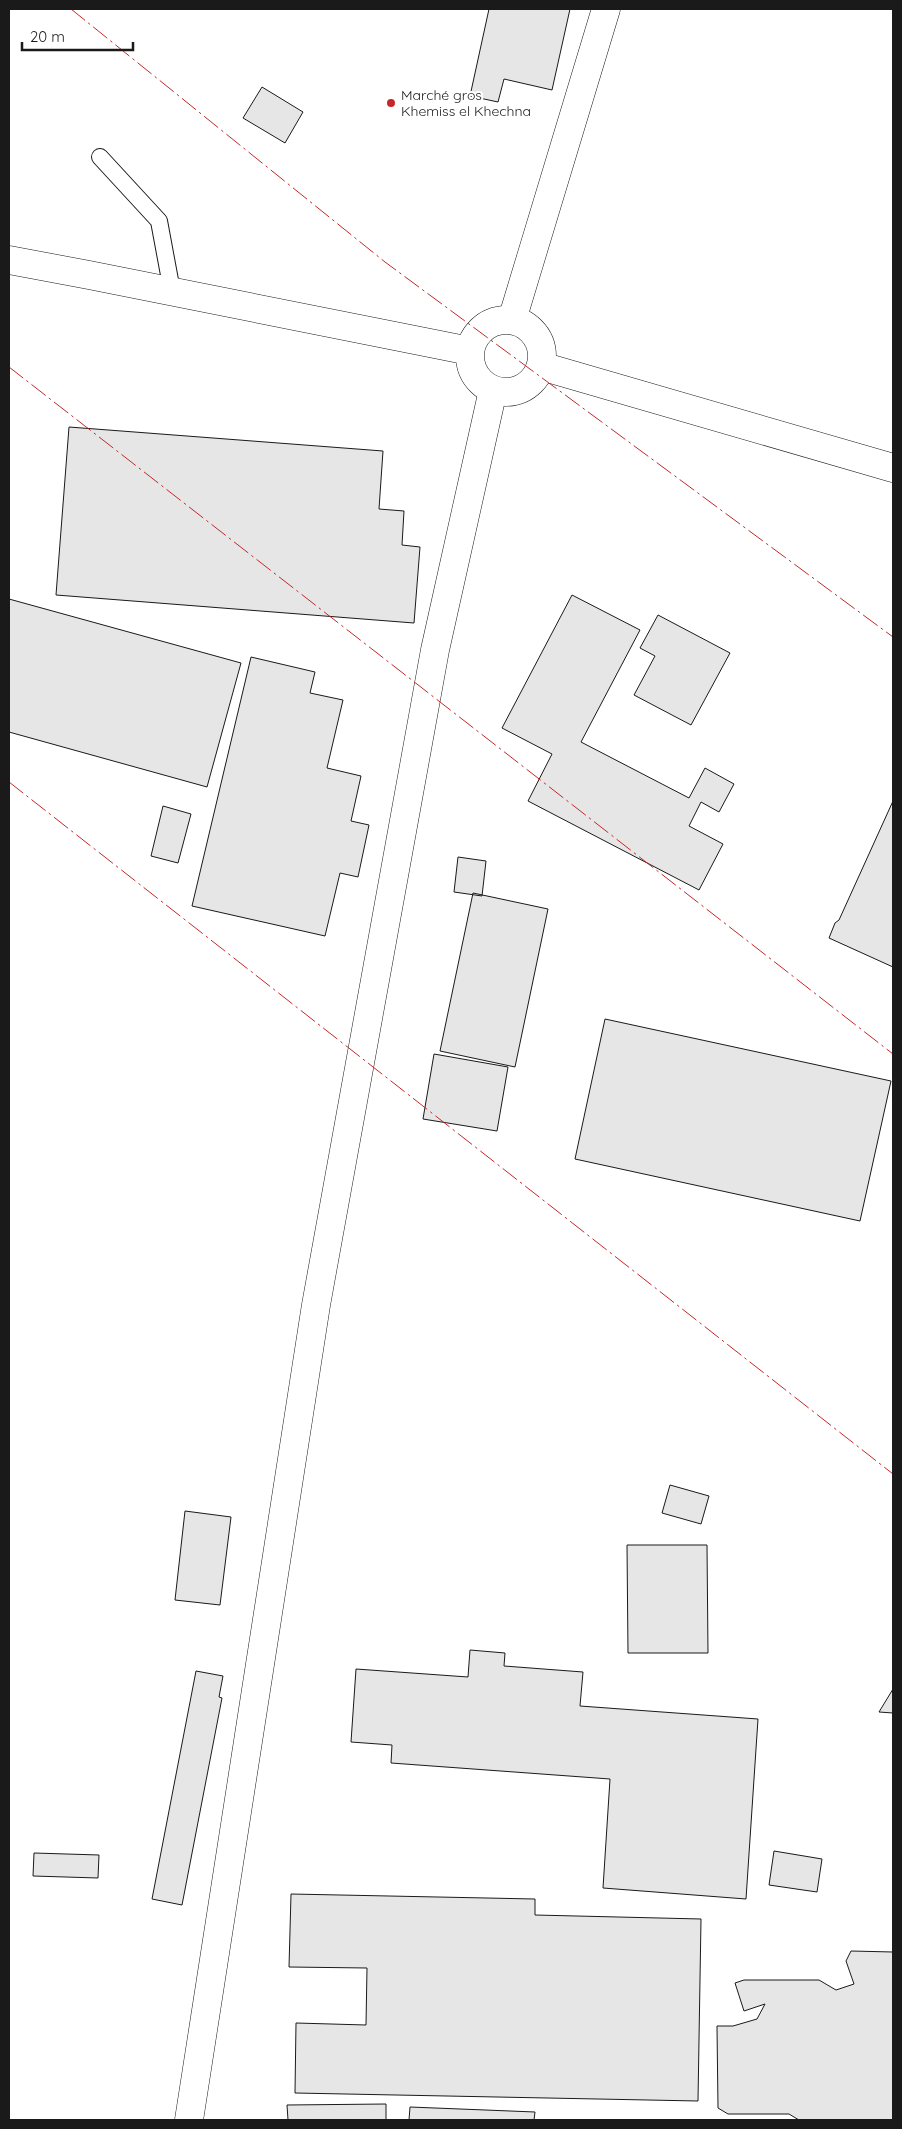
<svg xmlns="http://www.w3.org/2000/svg" width="902" height="2129" font-family="Quicksand,sans-serif">
<style>
.building{fill:#e6e6e6;stroke:#1a1a1a}
.lines{fill:none;stroke-linecap:round;stroke-linejoin:round}
.service-casing{stroke:#1a1a1a;stroke-width:18}
.secondary-casing{stroke:#1a1a1a;stroke-width:29}
.primary-casing{stroke:#1a1a1a;stroke-width:29}
.service{stroke:#fff;stroke-width:16}
.secondary{stroke:#fff;stroke-width:28}
.primary{stroke:#fff;stroke-width:28}
.power{stroke:#c62828;stroke-width:1;stroke-dasharray:18 4 2.5 4;stroke-linecap:butt}
.poi-dot{fill:#c62828;stroke:#fff;stroke-width:2}
.labels{text-anchor:middle;dominant-baseline:central;stroke-width:4;stroke-linejoin:round;paint-order:stroke}
.poi-label{font-size:14px;fill:#1a1a1a;stroke:#fff;text-anchor:start}
</style>
<rect width="100%" height="100%" fill="#fff"/>
<!-- building -->
<path class="building" d="M489 9H570L552 90 504 79 498 102 470 96Z
M262 87 303 112 285 143 243 118Z
M69 427 383 451 379 509 404 511 402 545 420 547 414 623 56 595Z
M572 595 640 630 581 742 689 798 705 768 734 784 719 812 701 802 689 826 723 844 699 890 528 801 552 754 502 728Z
M9 599 241 663 207 787 9 732Z
M658 615 730 653 691 725 634 695 655 656 640 648Z
M251 657 315 672 310 693 343 700 327 768 361 776 351 821 369 825 358 877 340 873 325 936 192 906Z
M893 801V967L829 938 835 923 839 920Z
M163 806 191 814 178 863 151 856Z
M458 857 486 861 482 896 454 892Z
M473 893 548 909 515 1067 440 1051Z
M605 1019 891 1081 860 1221 575 1159Z
M434 1054 508 1067 497 1131 423 1119Z
M670 1485 709 1496 701 1524 662 1513Z
M185 1511 231 1517 220 1605 175 1600Z
M627 1545H707L708 1653H628Z
M470 1650 505 1653 504 1666 583 1672 580 1706 758 1719 746 1899 603 1888 610 1779 391 1763 392 1745 351 1742 356 1669 468 1677Z
M196 1671 223 1676 219 1697 222 1698 182 1905 152 1899Z
M893 1689V1713L879 1712Z
M774 1851 822 1859 817 1892 769 1885Z
M34 1853 99 1855 98 1878 33 1876Z
M291 1894 535 1899V1915L701 1919 698 2101 295 2093 296 2023 366 2025 367 1968 289 1967Z
M851 1951 893 1952V2120H799L789 2114H728L718 2108 717 2026H733L757 2019 765 2004 744 2011 735 1983 744 1980H819L836 1990 854 1984 846 1961Z
M386 2104V2120H288L287 2105Z
M410 2107 535 2112 534 2120H409Z"/>
<g class="lines">
<!-- service casing -->
<g class="service-casing">
<path id="service" d="M100 157 159 221 172 291"/>
</g>
<!-- secondary casing -->
<g class="secondary-casing">
<path id="secondary" d="M512 320 606 9
M189 2120 316 1305 435 650 493 390"/>
</g>
<!-- primary casing -->
<g class="primary-casing">
<path id="primary" d="M9 260 89 275 470 351
M470 356a36 36 0 1 1 72 0a36 36 0 1 1-72 0Z
M541 366 893 468"/>
</g>
<!-- service -->
<use href="#service" class="service"/>
<!-- secondary -->
<use href="#secondary" class="secondary"/>
<!-- primary -->
<use href="#primary" class="primary"/>
<!-- power -->
<path class="power" d="M71 9 385 262 893 637
M9 367 893 1054
M9 782 893 1474"/>
</g>
<!-- markers -->
<circle class="poi-dot" cx="391" cy="103" r="5"/>
<g class="labels">
<!-- poi labels -->
<g class="poi-label">
<text x="401" y="95">Marché gros<tspan x="401" dy="16">Khemiss el Khechna</tspan></text>
</g>
</g>
<!-- border -->
<rect width="902" height="2129" fill="none" stroke="#1a1a1a" stroke-width="20"/>
<!-- scale -->
<path d="M22 42v8h111v-8" fill="none" stroke="#1a1a1a" stroke-width="2.5"/>
<text x="30" y="42" font-size="15" fill="#1a1a1a" stroke="#ffffff" stroke-width="4" paint-order="stroke">20 m</text>
</svg>
